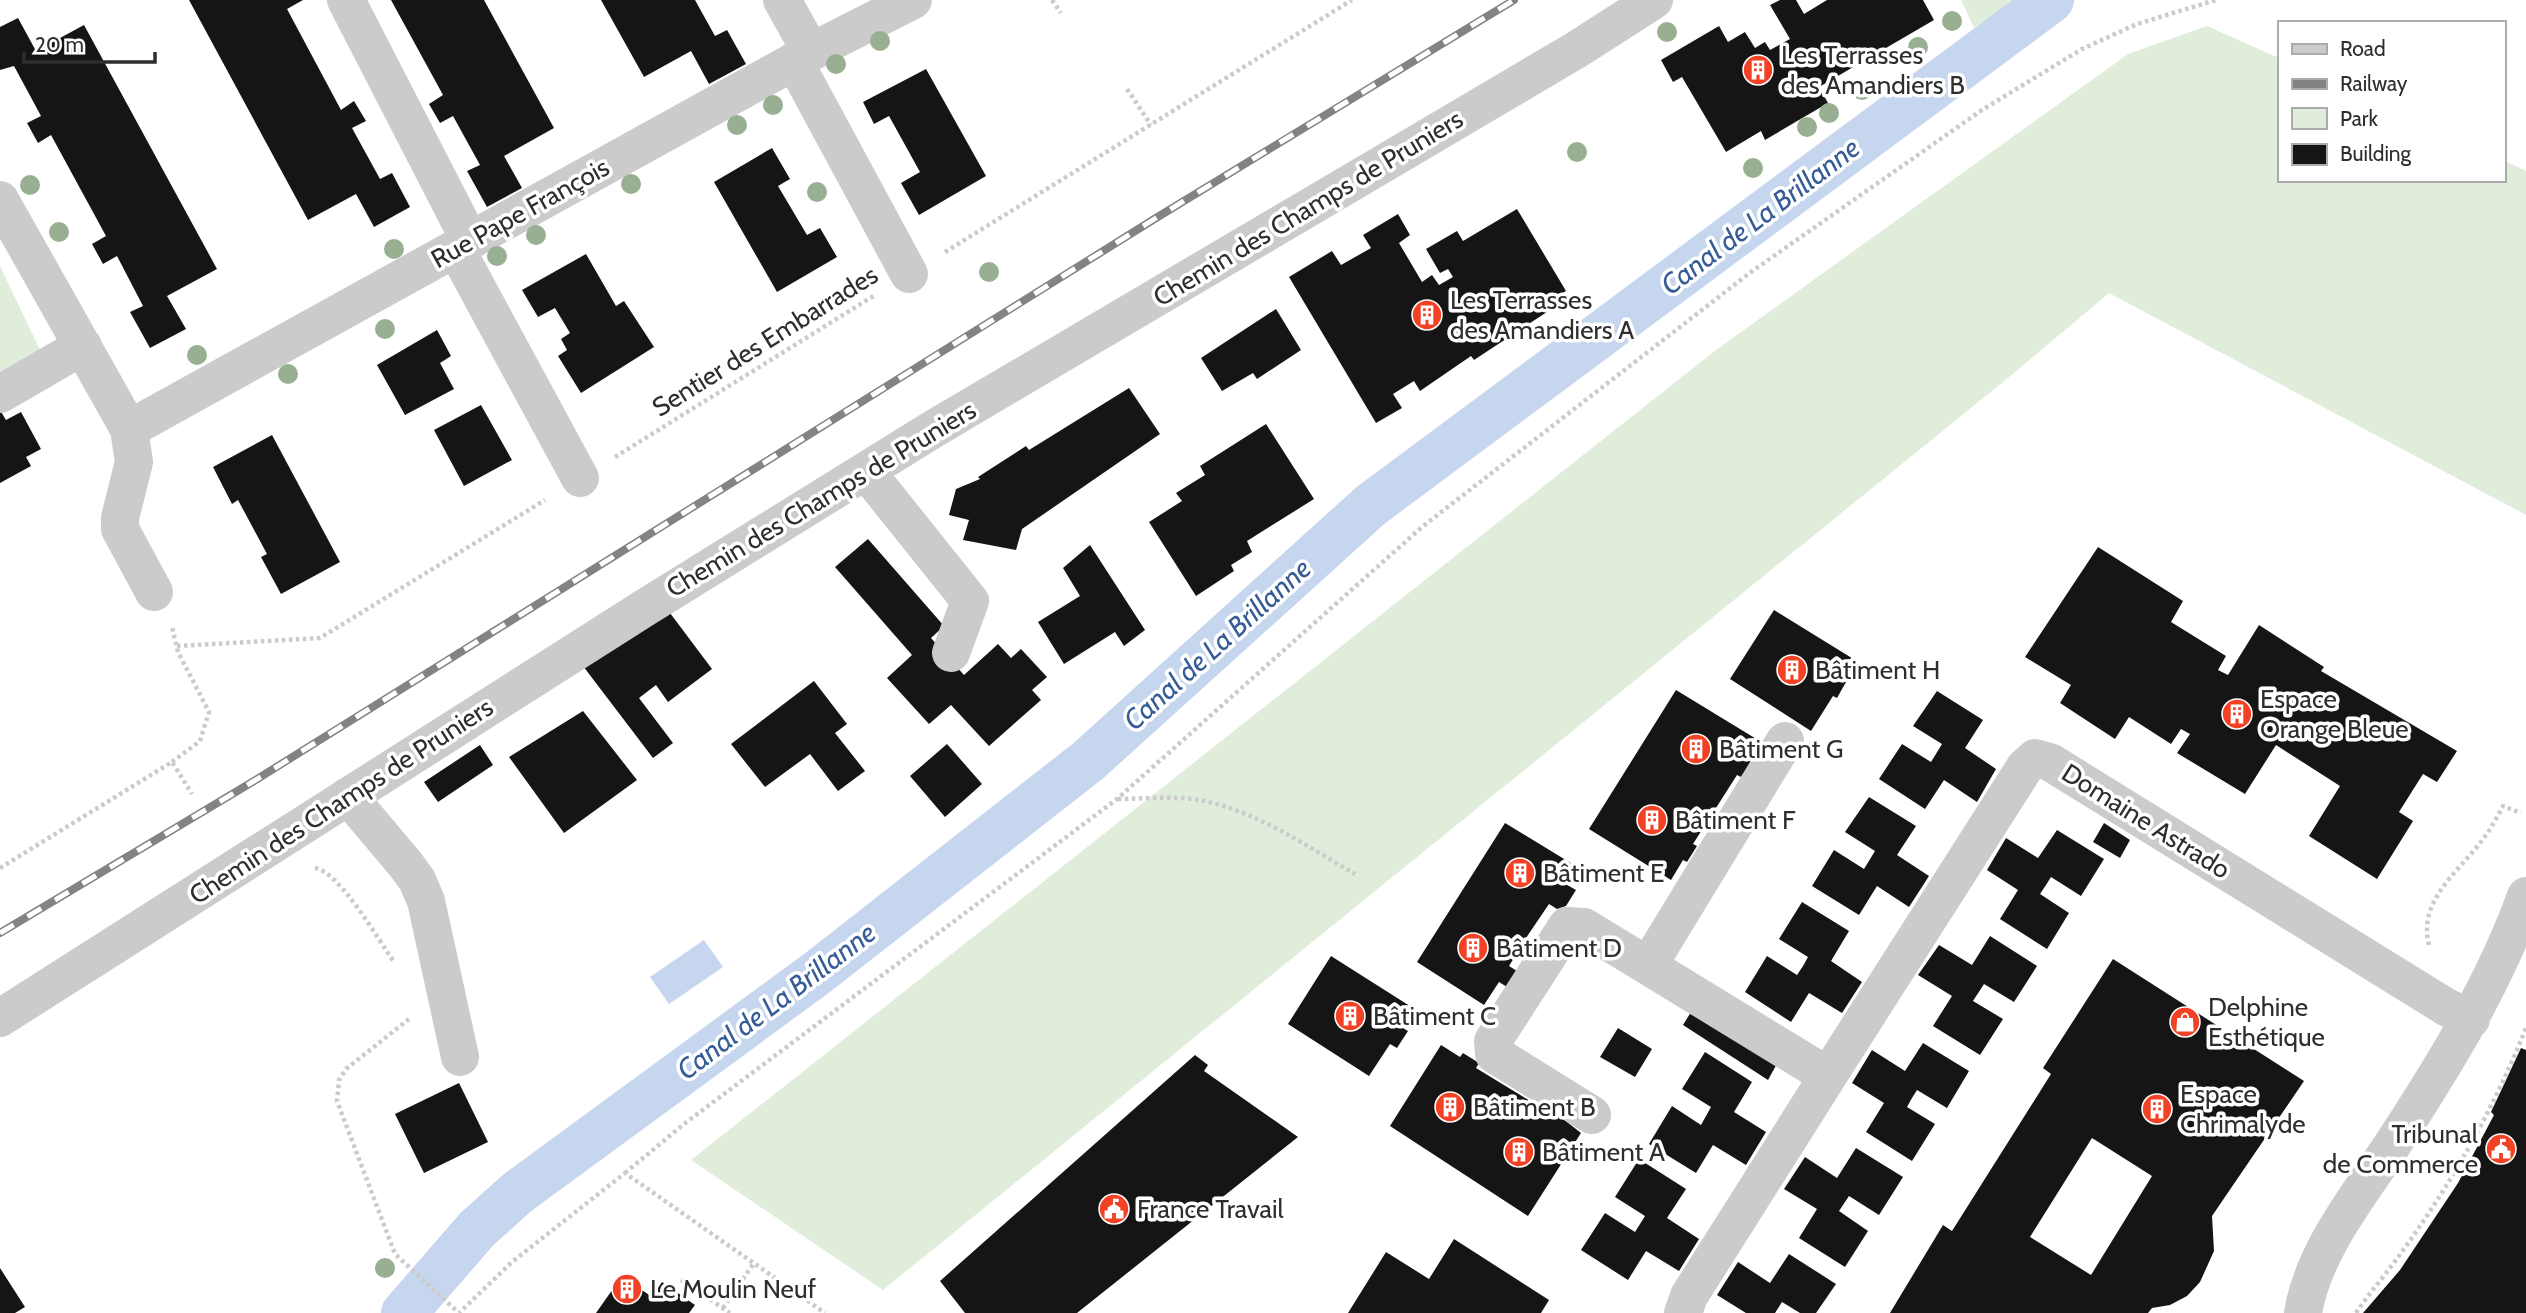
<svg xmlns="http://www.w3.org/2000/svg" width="2526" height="1313" font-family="Cabin,sans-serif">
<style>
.green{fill:#e1eddb}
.water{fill:#c6d6ee}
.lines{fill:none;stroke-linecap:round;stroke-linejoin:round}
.canal{stroke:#c6d6ee;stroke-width:46}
.building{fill:#151515;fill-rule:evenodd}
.path{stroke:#cbcbcb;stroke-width:4.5;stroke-dasharray:3.5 3.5;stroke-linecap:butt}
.minor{stroke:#cbcbcb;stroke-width:38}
.rail-casing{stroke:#838383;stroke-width:8}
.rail{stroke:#fff;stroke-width:5;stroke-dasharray:16;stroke-linecap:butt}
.tree{fill:#99af92}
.labels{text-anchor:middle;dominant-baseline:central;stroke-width:7;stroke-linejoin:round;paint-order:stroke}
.poi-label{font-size:26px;fill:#2e2e2e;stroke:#fff;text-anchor:start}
.street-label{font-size:26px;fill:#2e2e2e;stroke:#fff}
.water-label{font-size:28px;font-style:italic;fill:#365c97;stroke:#fff}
</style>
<rect width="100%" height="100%" fill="#fff"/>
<!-- green -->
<path class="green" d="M1961 0H2018L1974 28Z
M2207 26 2279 58V180H2503V160L2526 171V515L2109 293 2003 382 883 1290 691 1160 1716 350 2128 54Z
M0 266 40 350 0 373Z"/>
<!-- water -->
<path class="water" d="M704 940 723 967 669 1004 650 977Z"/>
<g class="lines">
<!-- canal -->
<path class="canal" d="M404 1313 477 1229 517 1193 817 973 1088 761 1371 505 2051 0"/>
</g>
<!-- building -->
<path class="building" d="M189 0H303L287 9 341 110 354 101 366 121 352 128 380 179 392 173 410 207 374 227 356 194 308 220Z
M391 0H484L554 128 504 156 522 188 487 207 467 171 480 165 453 116 440 123 429 104 443 95Z
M601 0H695L715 36 727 30 746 64 709 84 691 51 644 77Z
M1780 0H1796L1804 14 1827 0H1923L1934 20 1819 87 1828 103 1765 140 1761 131 1726 152 1682 77 1673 82 1661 60 1719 26 1728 42 1745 32 1755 48 1765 42 1770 50 1790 39 1770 5Z
M18 18 36 51 84 25 217 269 167 296 186 329 150 348 130 312 143 306 117 256 103 264 92 244 106 236 51 135 38 143 27 123 41 116 14 66 0 70V27Z
M926 69 986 176 919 215 901 183 920 172 889 116 874 124 863 102Z
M772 148 790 179 778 186 807 235 820 228 837 257 777 292 714 182Z
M1517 209 1566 291 1543 305 1547 312 1474 360 1471 356 1420 391 1414 381 1393 394 1402 408 1376 423 1289 277 1332 251 1341 265 1371 248 1363 235 1398 214 1410 235 1399 243 1422 282 1432 275 1439 285 1453 277 1448 269 1440 273 1426 249 1457 231 1463 241Z
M586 254 616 306 624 301 654 347 581 393 558 356 567 350 561 339 570 333 555 308 538 317 522 290Z
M1276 309 1301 350 1257 379 1253 373 1222 391 1201 358Z
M437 330 451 356 440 363 454 389 405 415 377 365Z
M1129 388 1160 434 1022 529 1016 550 963 540 969 520 949 515 956 489 980 479 978 477 1026 446 1029 450Z
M481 405 512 460 464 486 434 430Z
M0 410 6 420 21 412 41 449 26 457 31 466 0 483Z
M1266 424 1314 499 1247 541 1252 552 1231 565 1234 571 1196 596 1149 522 1182 501 1176 493 1205 475 1200 466Z
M272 435 340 562 281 594 261 557 267 554 238 500 232 504 213 467Z
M868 539 944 626 931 638 964 675 998 644 1011 658 1021 649 1047 677 1032 690 1041 700 989 746 951 705 929 724 887 678 912 655 835 567Z
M1090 545 1145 630 1124 646 1115 632 1064 664 1038 622 1080 596 1063 568Z
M2098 547 2183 601 2171 622 2226 656 2218 670 2228 675 2259 625 2324 667 2321 671 2457 751 2437 782 2423 774 2399 812 2413 821 2377 879 2309 836 2340 786 2276 745 2245 794 2177 753 2190 734 2181 729 2171 744 2129 717 2115 739 2060 703 2071 685 2025 657Z
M1774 610 1855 660 1843 680 1846 682 1837 698 1833 696 1811 731 1730 679Z
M670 613 712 669 668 702 656 685 639 698 673 743 653 758 583 666Z
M814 681 847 724 835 733 865 771 838 791 810 754 765 787 731 744Z
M1676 690 1758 740 1747 759 1751 762 1741 777 1737 775 1693 844 1697 846 1687 862 1683 860 1671 880 1589 829Z
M1937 691 1983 720 1965 748 1996 769 1977 802 1944 780 1925 809 1879 779 1902 744 1931 762 1942 744 1913 726Z
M583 711 637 780 564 833 509 757Z
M947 744 982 784 945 817 910 776Z
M480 745 493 765 438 802 424 782Z
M1869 797 1916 826 1897 855 1929 876 1909 907 1877 886 1859 915 1812 886 1834 850 1864 869 1875 851 1845 832Z
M1505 823 1574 865 1562 882 1576 890 1566 906 1557 909 1549 904 1528 935 1509 966 1517 971 1512 990 1499 982 1484 1005 1417 962Z
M2104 823 2130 840 2120 858 2093 842Z
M2057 830 2104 859 2081 896 2051 877 2046 885 2040 894 2069 913 2047 949 2000 919 2018 890 1987 870 2006 838 2038 858Z
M1802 902 1849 931 1831 961 1862 982 1842 1013 1809 993 1791 1022 1745 992 1767 956 1797 975 1803 966 1808 957 1779 939Z
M1990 936 2037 966 2014 1002 1984 984 1973 1001 2003 1019 1980 1055 1933 1026 1952 996 1918 975 1939 945 1972 965Z
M1331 956 1413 1008 1401 1027 1408 1031 1397 1048 1390 1044 1369 1076 1288 1024Z
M2113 959 2304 1081 2212 1216 2214 1251 2200 1282 2187 1296 2170 1305 2152 1308 2148 1313H1890L1943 1225 1952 1231 2051 1074 2043 1068ZM2092 1138 2152 1176 2091 1275 2030 1237Z
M1694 1007 1779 1060 1768 1080 1683 1025Z
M1618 1028 1652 1049 1635 1077 1600 1057Z
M1923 1043 1969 1071 1947 1108 1917 1090 1912 1098 1907 1107 1935 1124 1912 1161 1866 1132 1884 1103 1852 1083 1872 1050 1905 1071Z
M1441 1045 1460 1057 1463 1053 1479 1063 1476 1068 1545 1110 1548 1107 1581 1133 1528 1216 1390 1126Z
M2521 1048 2526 1050V1313H2363L2400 1270 2458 1183 2494 1115 2491 1112Z
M1705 1052 1752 1082 1734 1112 1766 1132 1746 1165 1713 1145 1696 1173 1649 1144 1672 1106 1701 1125 1711 1107 1682 1089Z
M1195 1055 1208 1065 1204 1071 1298 1137 1077 1313H965L940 1281Z
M459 1083 488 1142 424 1173 395 1114Z
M1856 1148 1903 1177 1879 1215 1849 1196 1839 1211 1868 1231 1845 1267 1799 1238 1817 1209 1784 1189 1805 1157 1837 1178Z
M1639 1159 1686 1189 1667 1218 1699 1239 1679 1271 1646 1251 1628 1280 1581 1250 1605 1213 1635 1232 1645 1216 1615 1197Z
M1454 1239 1549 1300 1541 1313H1348L1386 1252 1429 1279Z
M1789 1254 1836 1284 1816 1313H1800L1782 1302 1775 1313H1746L1717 1295 1738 1262 1770 1283Z
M0 1268 25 1307 15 1313H0Z
M622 1276 652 1297 662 1282 695 1305 689 1313H596Z"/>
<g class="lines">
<!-- path -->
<path class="path" d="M1052 0 1061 13
M1127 89 1151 125
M945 252 1352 0
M615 457 875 295
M177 646 320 638 545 500
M172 762 200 741 209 712 178 652 172 627
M1118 799C1146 799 1176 795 1204 801 1258 812 1308 847 1355 874
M0 868 172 762 192 794
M315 868C340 872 379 941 394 962
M2429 945C2417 900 2460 871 2483 839 2491 829 2497 817 2503 806L2521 813
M409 1019 346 1069 339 1080 337 1101 395 1254 459 1313 512 1262 625 1173 825 1313
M625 1173 684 1124 1117 799 1422 527 1751 272 1982 110 2082 49 2137 24 2216 0
M681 1280 730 1313
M723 1308 754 1263
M2356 1313C2370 1292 2387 1273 2401 1253 2452 1183 2494 1108 2526 1028"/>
<!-- minor -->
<path class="minor" d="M346 0 470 241
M782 0 811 52
M794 61 909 274
M0 200 129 429 134 462 120 518V529L154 592
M456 249 580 478
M0 394 83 346
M129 429 811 52 913 0
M866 471 970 601 951 653
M1785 741 1648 966 1828 1076 2025 767 2035 758 2050 762 2446 1007 2471 1019
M348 796 406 865 417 880 426 901 460 1057
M0 1018 646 607 935 428 1576 50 1654 0
M1592 1115 1494 1054 1493 1041 1567 926 1584 927 1648 966
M1683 1313 1689 1296 1828 1076
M2303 1313C2314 1247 2363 1191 2398 1136 2448 1059 2495 982 2526 896"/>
<!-- rail casing -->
<g class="rail-casing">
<path id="rail" d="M0 933 254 781 1156 218 1514 0"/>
</g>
<!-- rail -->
<use href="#rail" class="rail"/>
</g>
<!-- trees -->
<g class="tree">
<circle cx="1952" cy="21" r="10"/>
<circle cx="1667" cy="32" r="10"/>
<circle cx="880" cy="41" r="10"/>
<circle cx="1918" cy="47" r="10"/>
<circle cx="836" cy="64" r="10"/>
<circle cx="1862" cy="90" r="10"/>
<circle cx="773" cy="105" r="10"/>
<circle cx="1829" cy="113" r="10"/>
<circle cx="737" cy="125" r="10"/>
<circle cx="1807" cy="127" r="10"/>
<circle cx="1577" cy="152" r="10"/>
<circle cx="1753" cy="168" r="10"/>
<circle cx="631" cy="184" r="10"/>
<circle cx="30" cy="185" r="10"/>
<circle cx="817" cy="192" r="10"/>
<circle cx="59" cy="232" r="10"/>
<circle cx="536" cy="235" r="10"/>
<circle cx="394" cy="249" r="10"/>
<circle cx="497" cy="256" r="10"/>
<circle cx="989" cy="272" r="10"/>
<circle cx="385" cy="329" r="10"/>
<circle cx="197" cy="355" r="10"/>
<circle cx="288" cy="374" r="10"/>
<circle cx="385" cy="1268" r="10"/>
</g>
<!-- icons -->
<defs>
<g id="building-disc" transform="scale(1.575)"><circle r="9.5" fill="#f24124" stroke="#fff"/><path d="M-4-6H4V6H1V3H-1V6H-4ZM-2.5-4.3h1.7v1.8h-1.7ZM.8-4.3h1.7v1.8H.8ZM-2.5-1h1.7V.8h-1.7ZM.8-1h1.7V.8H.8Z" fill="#fff"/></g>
<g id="shop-disc" transform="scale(1.575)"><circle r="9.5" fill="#f24124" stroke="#fff"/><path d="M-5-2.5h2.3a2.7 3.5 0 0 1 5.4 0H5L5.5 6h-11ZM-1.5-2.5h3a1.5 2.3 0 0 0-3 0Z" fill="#fff"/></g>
<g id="civic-disc" transform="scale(1.575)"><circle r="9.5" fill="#f24124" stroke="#fff"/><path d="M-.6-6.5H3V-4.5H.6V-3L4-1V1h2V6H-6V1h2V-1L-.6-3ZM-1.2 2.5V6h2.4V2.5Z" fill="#fff"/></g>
</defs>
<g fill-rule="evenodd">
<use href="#building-disc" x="1758" y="70"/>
<use href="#building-disc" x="1427" y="315"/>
<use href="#building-disc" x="1792" y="670"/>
<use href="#building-disc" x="2237" y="714"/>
<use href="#building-disc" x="1696" y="749"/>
<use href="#building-disc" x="1652" y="820"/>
<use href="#building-disc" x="1520" y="873"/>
<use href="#building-disc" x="1473" y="948"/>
<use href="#building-disc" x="1350" y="1016"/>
<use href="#shop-disc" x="2185" y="1022"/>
<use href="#building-disc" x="1450" y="1107"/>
<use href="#building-disc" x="2157" y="1109"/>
<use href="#civic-disc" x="2501" y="1149"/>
<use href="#building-disc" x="1519" y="1152"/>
<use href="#civic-disc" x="1114" y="1209"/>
<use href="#building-disc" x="627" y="1289"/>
</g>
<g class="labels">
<!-- poi labels -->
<g class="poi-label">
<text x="1781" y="55">Les Terrasses<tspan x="1781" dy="30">des Amandiers B</tspan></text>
<text x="1450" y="300">Les Terrasses<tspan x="1450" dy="30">des Amandiers A</tspan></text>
<text x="1815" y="670">Bâtiment H</text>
<text x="2260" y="699">Espace<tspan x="2260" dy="30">Orange Bleue</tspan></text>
<text x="1719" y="749">Bâtiment G</text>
<text x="1675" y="820">Bâtiment F</text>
<text x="1543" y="873">Bâtiment E</text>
<text x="1496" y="948">Bâtiment D</text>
<text x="2208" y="1007">Delphine<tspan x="2208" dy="30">Esthétique</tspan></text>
<text x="1373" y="1016">Bâtiment C</text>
<text x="2180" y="1094">Espace<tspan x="2180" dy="30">Chrimalyde</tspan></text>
<text x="1473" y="1107">Bâtiment B</text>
<text x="2478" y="1134" text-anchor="end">Tribunal<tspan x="2478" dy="30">de Commerce</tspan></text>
<text x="1542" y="1152">Bâtiment A</text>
<text x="1137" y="1209">France Travail</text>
<text x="650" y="1289">Le Moulin Neuf</text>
</g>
<!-- street labels -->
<g class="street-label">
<text transform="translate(1308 208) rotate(-31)">Chemin des Champs de Pruniers</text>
<text transform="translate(520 213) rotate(-29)">Rue Pape François</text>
<text transform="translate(765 341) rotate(-32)">Sentier des Embarrades</text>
<text transform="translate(821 499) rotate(-31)">Chemin des Champs de Pruniers</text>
<text transform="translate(341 801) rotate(-33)">Chemin des Champs de Pruniers</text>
<text transform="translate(2146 821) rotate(32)">Domaine Astrado</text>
</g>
<!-- water labels -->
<g class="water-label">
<text transform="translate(1760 216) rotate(-37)">Canal de La Brillanne</text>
<text transform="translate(1217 644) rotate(-42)">Canal de La Brillanne</text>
<text transform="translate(776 1001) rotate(-37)">Canal de La Brillanne</text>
</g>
</g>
<!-- legend -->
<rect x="2278" y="21" width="228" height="161" fill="#ffffff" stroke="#ababab" stroke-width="2"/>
<rect x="2292" y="44" width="35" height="10" fill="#cbcbcb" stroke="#ababab" stroke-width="2"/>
<text x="2340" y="56" font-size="21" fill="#2e2e2e">Road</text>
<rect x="2292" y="79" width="35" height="10" fill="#838383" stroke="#ababab" stroke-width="2"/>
<text x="2340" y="91" font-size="21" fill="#2e2e2e">Railway</text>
<rect x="2292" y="108" width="35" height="21" fill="#e1eddb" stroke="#ababab" stroke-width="2"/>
<text x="2340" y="126" font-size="21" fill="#2e2e2e">Park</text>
<rect x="2292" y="144" width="35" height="21" fill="#151515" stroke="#ababab" stroke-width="2"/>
<text x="2340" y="161" font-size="21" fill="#2e2e2e">Building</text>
<!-- scale -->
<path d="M24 52v10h131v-10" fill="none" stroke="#2e2e2e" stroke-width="3.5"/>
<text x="35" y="52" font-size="21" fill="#2e2e2e" stroke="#ffffff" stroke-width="5" paint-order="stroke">20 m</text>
</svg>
